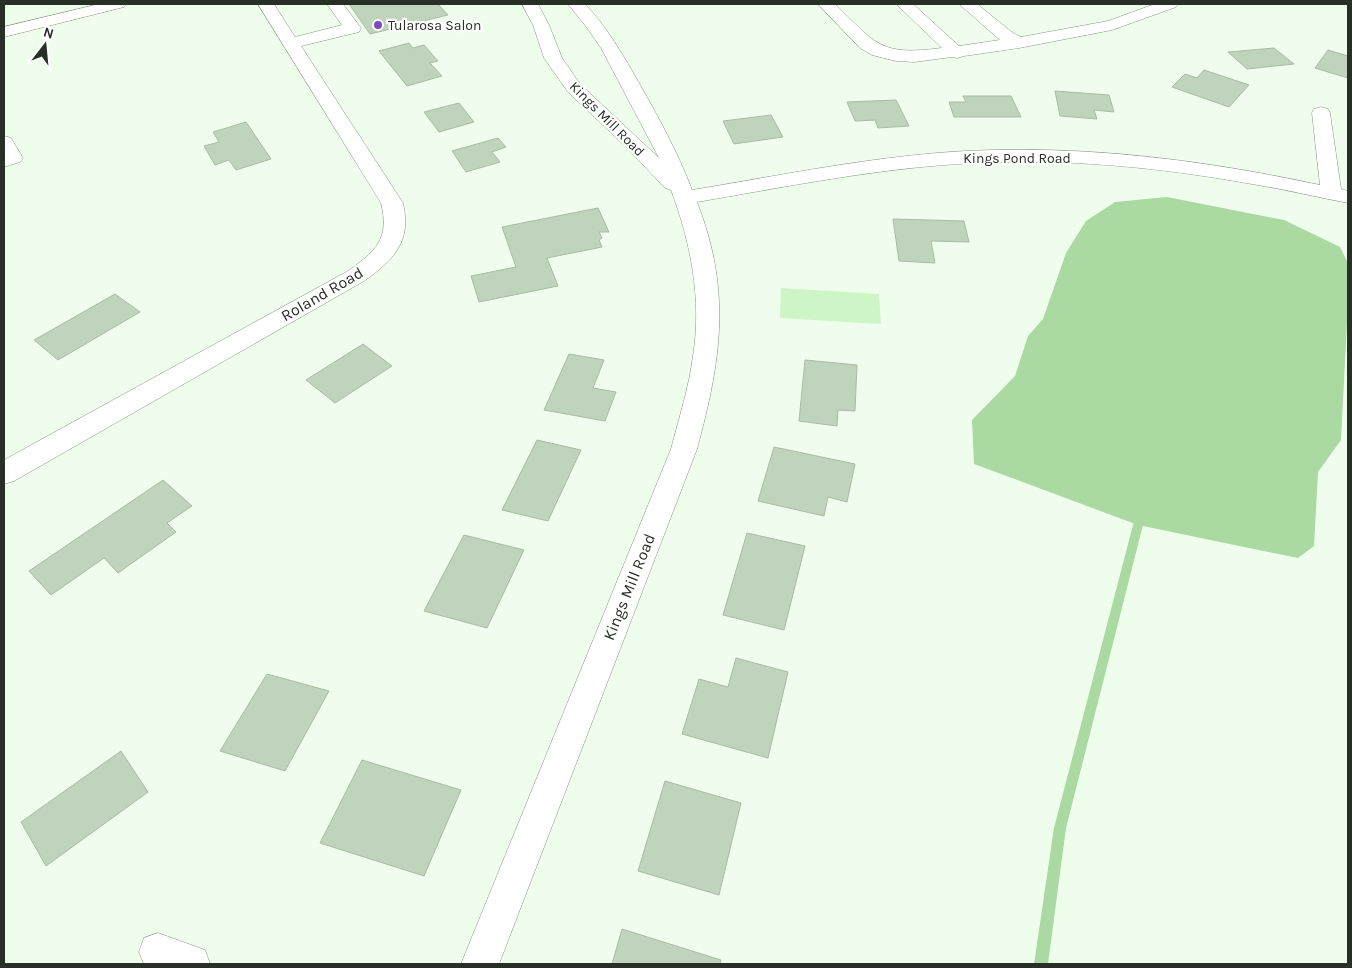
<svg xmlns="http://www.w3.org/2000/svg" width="1352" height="968" font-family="Karla,sans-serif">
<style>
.green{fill:#cdf5c5}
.water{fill:#aad9a1}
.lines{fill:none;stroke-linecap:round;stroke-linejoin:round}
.stream{fill:#aad9a1;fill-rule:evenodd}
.building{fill:#c0d3bc;stroke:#a9bba5}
.minor-casing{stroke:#859781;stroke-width:1}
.minor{fill:#fff;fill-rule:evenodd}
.poi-dot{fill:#7d49c1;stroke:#fff;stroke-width:2}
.labels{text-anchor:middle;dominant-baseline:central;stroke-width:4.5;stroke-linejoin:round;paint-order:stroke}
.far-poi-label{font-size:14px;fill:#272f26;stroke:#fff;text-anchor:start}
.far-street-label{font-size:14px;fill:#272f26;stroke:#fff}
.street-label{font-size:16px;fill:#272f26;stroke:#fff}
</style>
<rect width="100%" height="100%" fill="#effeec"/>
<!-- green -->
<path class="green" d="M781 288 879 294 881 324 780 318Z"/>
<!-- water -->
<path class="water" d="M1167 197 1284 220 1340 247 1348 263V303L1341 440 1318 472 1314 546 1298 558 1138 525 974 464 972 420 1015 376 1028 336 1043 319 1066 253 1086 221 1115 202Z"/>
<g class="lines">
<!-- stream -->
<path class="stream" d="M1138 521 1142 522 1143 525 1066 828 1048 964H1034L1054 828 1133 525 1134 522Z"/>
</g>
<!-- building -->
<path class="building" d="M349 4H438L448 15 370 34Z
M409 43 413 48 424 45 438 61 430 63 442 76 407 86 379 51Z
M1274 48 1294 64 1247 69 1228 52Z
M1328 50 1348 56V78L1315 68Z
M1204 70 1249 85 1229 107 1172 87 1185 74 1197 78Z
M1055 91 1109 95 1114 112 1094 110 1097 119 1060 116Z
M963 96H1011L1021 117H954L949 102H966Z
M896 100 909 126 878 128 875 120 855 121 847 102Z
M459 103 474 122 439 132 424 112Z
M771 115 783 137 734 144 723 121Z
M246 122 271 159 236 170 229 160 215 165 204 146 219 142 213 132Z
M498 138 506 147 492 152 500 162 466 172 452 151Z
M598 208 609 232H599L602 238 599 240 602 247 547 258 558 286 479 302 471 276 516 267 502 227Z
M893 219 964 221 969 242 931 241 935 263 899 261Z
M115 294 140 312 58 360 34 340Z
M363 344 392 366 335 403 306 380Z
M569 354 604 360 593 388 616 392 605 421 544 410Z
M805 360 857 365 855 411 838 410 837 426 799 421Z
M537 440 581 450 548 521 502 510Z
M774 447 855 464 847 502 828 497 824 516 758 501Z
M163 480 192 506 167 523 176 532 118 573 104 558 51 595 29 571Z
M747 533 805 546 784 630 723 615Z
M464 535 524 550 487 628 424 611Z
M736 658 788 672 768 758 682 734 699 679 728 687Z
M267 674 329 691 285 771 220 751Z
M121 751 148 792 46 866 21 822Z
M362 760 461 790 424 876 320 843Z
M665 781 741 803 719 895 638 871Z
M622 929 721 960 720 964H612Z"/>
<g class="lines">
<!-- minor casing -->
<g class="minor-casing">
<path id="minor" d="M99 4H126L124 7 4 37V27Z
M258 4H274L295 37 342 25 327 4H343L361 28 359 32 301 46 403 203C412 241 394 260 364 281L14 481 4 484V460L348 271C376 251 390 239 381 203Z
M522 4H538L549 25 562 58 580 84 659 158 601 48 588 29 568 4H585C607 27 623 55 639 83 659 118 678 153 692 190 783 175 874 156 966 151 1085 145 1204 160 1320 185L1312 113 1314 109 1321 107 1328 109 1330 113 1341 189 1348 191V203C1316 197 1284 189 1252 184 1174 170 1095 161 1015 162 908 162 802 184 697 202 732 292 721 360 697 449L499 964H461L671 449C679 418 689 387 693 356 702 300 691 243 671 190L665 188 627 148 568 92 544 58 533 25Z
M818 4H835C877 45 880 56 942 48L896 4H913L959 46 1000 40 959 4H977L1013 33 1021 37 1108 21 1155 4H1178L1176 7 1112 30 1019 48 964 56 957 58 952 57 914 62 896 61 872 55 860 48Z
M4 136 11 138 23 158 20 162 4 167Z
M158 933 205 950 210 964H144L139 952 144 938Z"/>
</g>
<!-- minor -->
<use href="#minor" class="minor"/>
</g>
<!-- markers -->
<circle class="poi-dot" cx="378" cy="25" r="5"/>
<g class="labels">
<!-- far-poi labels -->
<g class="far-poi-label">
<text x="388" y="25">Tularosa Salon</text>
</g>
<!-- far-street labels -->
<g class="far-street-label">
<text transform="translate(607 119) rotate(45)">Kings Mill Road</text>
<text x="1017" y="158">Kings Pond Road</text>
</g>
<!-- street labels -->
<g class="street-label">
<text transform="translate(322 294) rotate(-30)">Roland Road</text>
<text transform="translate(629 587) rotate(-68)">Kings Mill Road</text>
</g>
</g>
<!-- border -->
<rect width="1352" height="968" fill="none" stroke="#272f26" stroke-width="10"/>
<!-- north arrow -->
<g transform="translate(45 45) rotate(16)" stroke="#ffffff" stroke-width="4" paint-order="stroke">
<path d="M0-4L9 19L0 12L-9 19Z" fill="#272f26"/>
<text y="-8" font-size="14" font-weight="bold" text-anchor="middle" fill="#272f26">N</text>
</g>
</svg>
